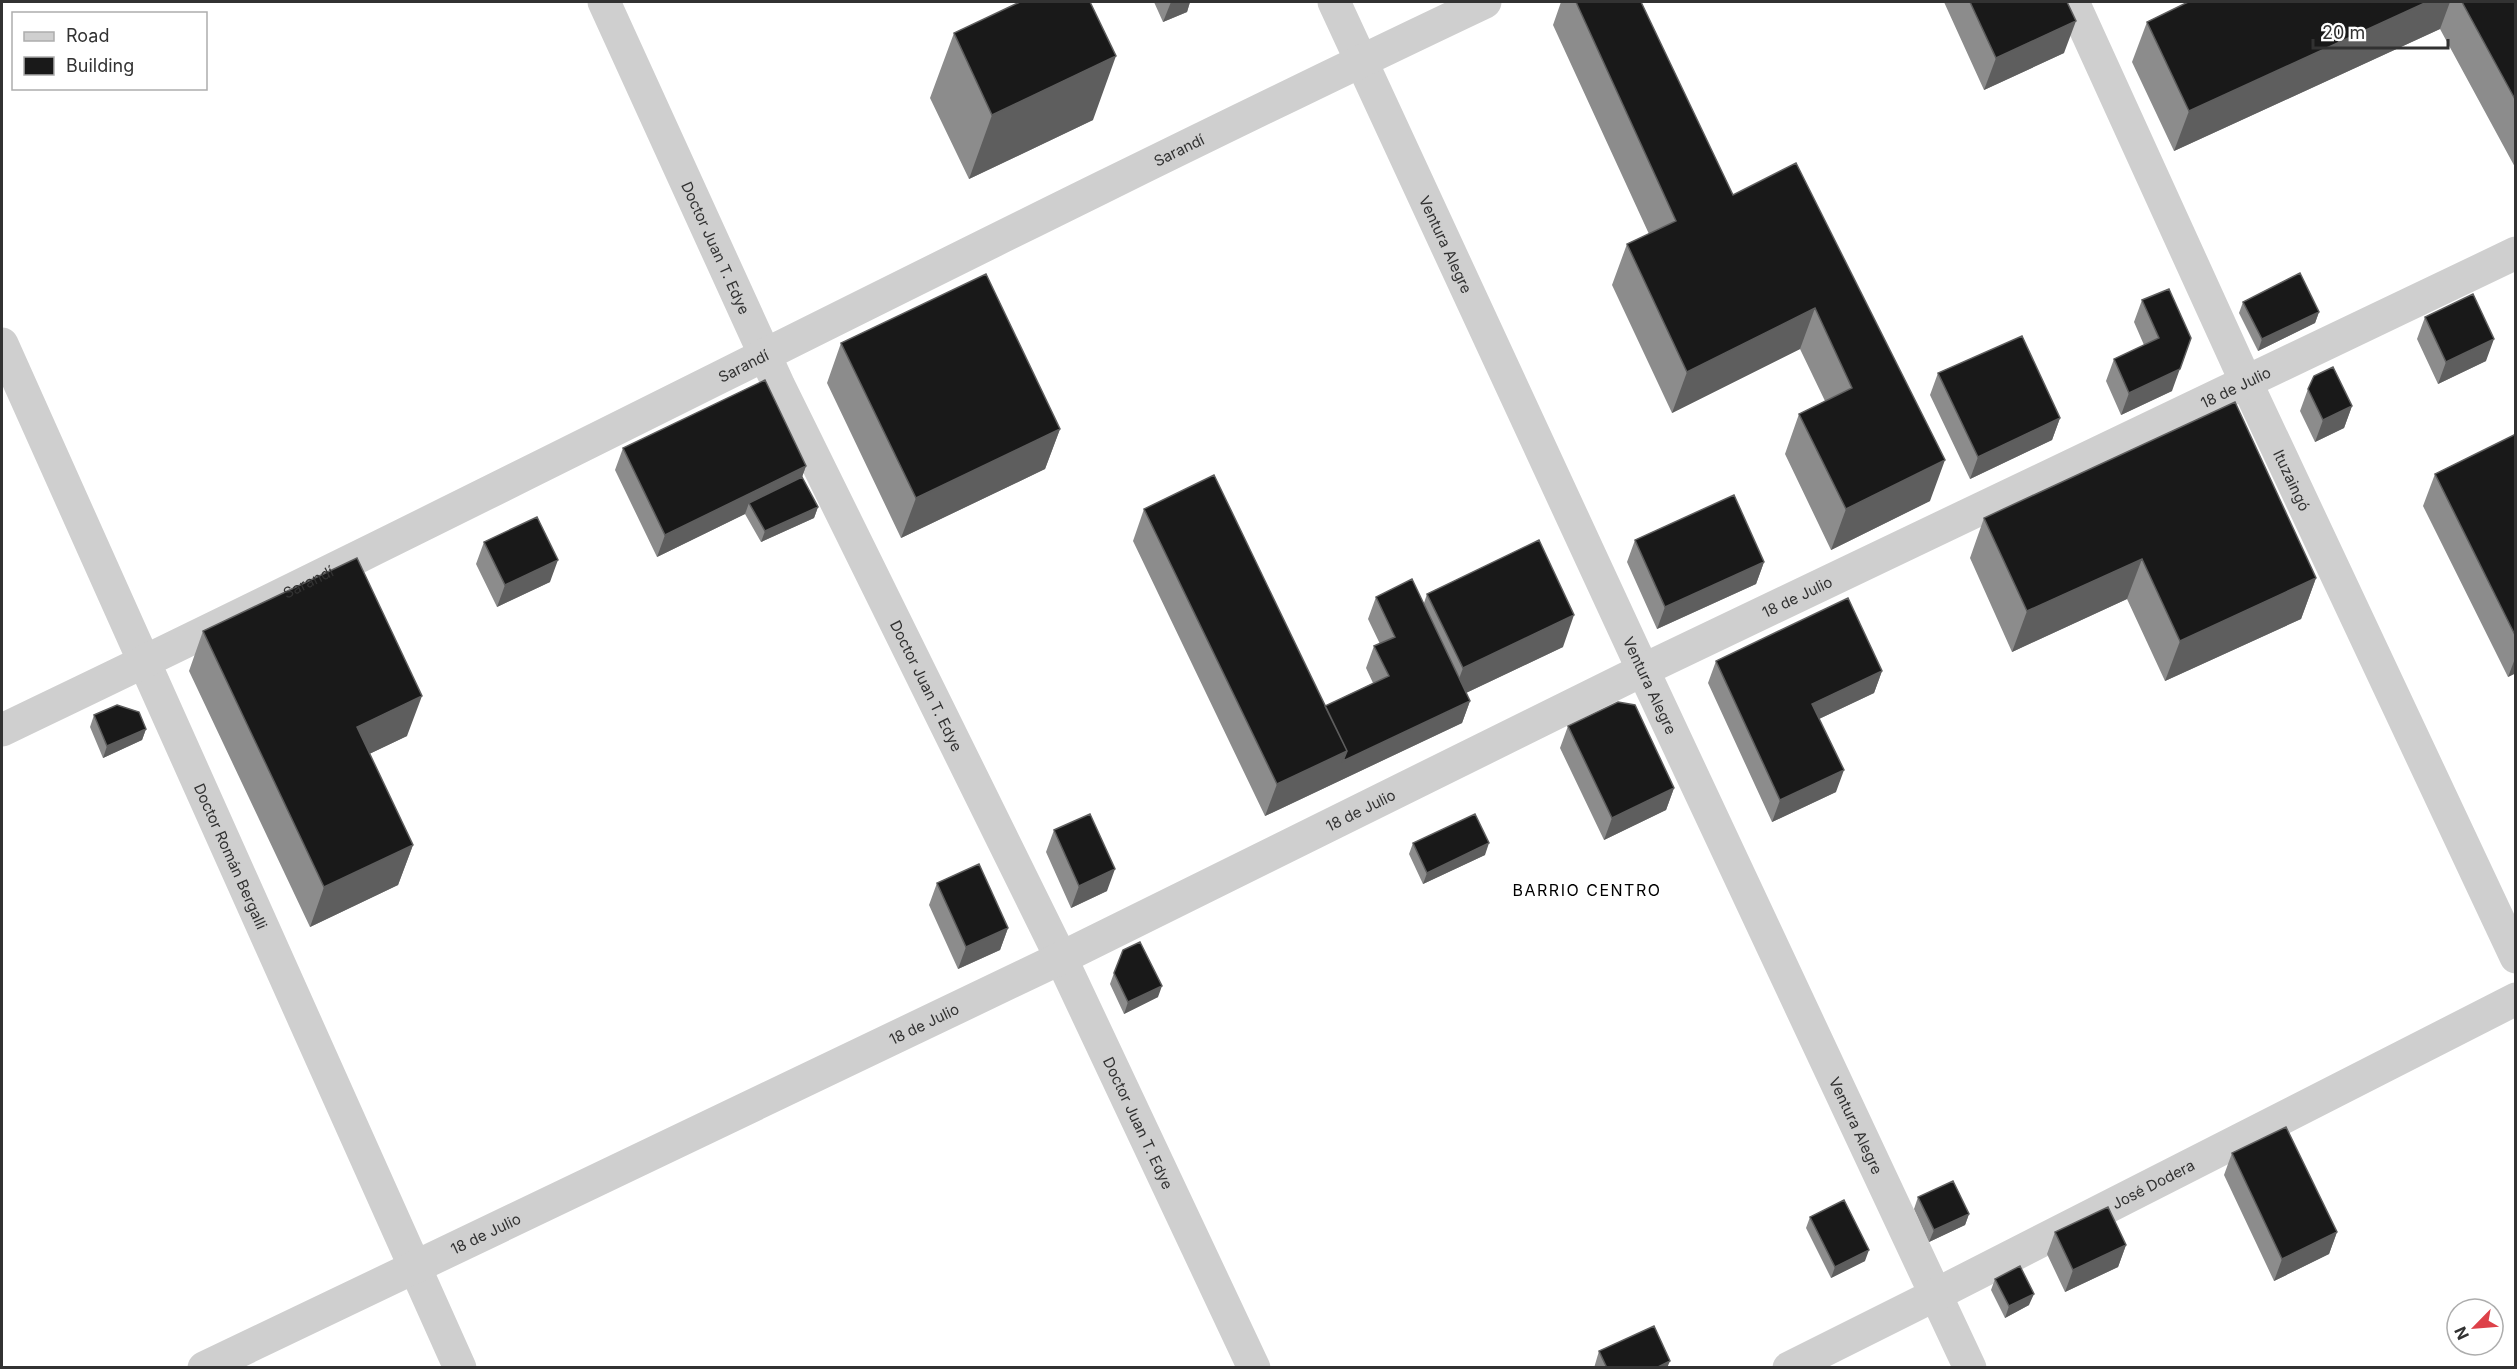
<svg xmlns="http://www.w3.org/2000/svg" width="2517" height="1369" font-family="Inter,sans-serif">
<style>
.lines{fill:none;stroke-linecap:round;stroke-linejoin:round}
.minor{stroke:#cfcfcf;stroke-width:33}
.wall{fill:#8c8c8c}
.shaded-wall{fill:#5e5e5e}
.building{fill:#191919;stroke:#5e5e5e;stroke-width:1.5}
.labels{text-anchor:middle;dominant-baseline:central;stroke-width:6;stroke-linejoin:round;paint-order:stroke}
.street-label{font-size:15px;fill:#323232;stroke:#fff}
.neighbourhood-label{font-size:16px;letter-spacing:1.5px;fill:#000;stroke:#fff}
</style>
<rect width="100%" height="100%" fill="#fff"/>
<g class="lines">
<!-- minor -->
<g class="minor">
<path id="s1" d="M604 2 779 386 1061 958 1254 1368"/>
<path id="s2" d="M1334 2 1643 670 1970 1368"/>
<path id="s3" d="M2073 2 2246 382 2516 957"/>
<path id="s4" d="M2 344 460 1368"/>
<path id="s5" d="M2 730C499 493 987 238 1485 2"/>
<path id="s6" d="M204 1368 1061 958 1643 670 2516 253"/>
<path id="s7" d="M1789 1368 1935 1295 2516 999"/>
</g>
</g>
<!-- wall -->
<path class="wall" d="M1154 2H1190L1187 12 1163 22Z
M1561 2H1641L1733 195 1796 163 1930 501 1831 550 1785 454 1799 414 1825 401 1800 349 1672 413 1612 285 1627 244 1649 234 1553 25Z
M1944 2H2067L2064 53 1984 90Z
M2188 2H2516V169L2440 29 2174 151 2132 62 2147 22Z
M954 33 1093 120 969 179 930 98Z
M2169 289 2172 391 2121 415 2106 381 2114 359 2144 345 2134 322 2142 300Z
M2243 302 2319 312 2315 323 2258 351 2239 313Z
M2425 317 2486 361 2438 384 2417 339Z
M841 343 1060 429 1045 469 901 538 827 383Z
M1938 373 2060 418 2052 440 1970 479 1930 395Z
M2308 389 2352 406 2344 428 2315 442 2300 411Z
M2516 434V673L2508 677 2423 506 2435 474Z
M623 448 806 466 802 477 818 507 814 518 761 542 745 514 657 557 615 470Z
M1144 509 1325 706 1373 683 1366 668 1374 646 1380 644 1368 619 1376 597 1424 603 1427 594 1563 647 1466 693 1470 701 1462 723 1265 816 1133 541Z
M1984 518 2316 578 2301 619 2165 681 2127 599 2012 652 1970 558Z
M1635 540 1764 562 1756 584 1657 629 1627 562Z
M484 542 550 582 497 607 476 564Z
M203 631 407 736 369 754 413 845 398 885 310 927 189 671Z
M1716 661 1882 671 1874 693 1819 719 1836 792 1772 822 1708 683Z
M94 715 146 729 142 740 103 758 90 727Z
M1568 726 1674 788 1666 810 1604 840 1560 748Z
M1054 830 1107 891 1071 908 1046 852Z
M1413 843 1485 855 1423 884 1409 854Z
M937 883 1008 928 1000 950 958 969 929 905Z
M1114 973 1158 997 1124 1014 1110 984Z
M2232 1153 2337 1232 2329 1254 2274 1281 2224 1175Z
M1918 1197 1969 1214 1965 1225 1929 1242 1914 1209Z
M1810 1217 1865 1261 1831 1278 1806 1228Z
M2055 1232 2126 1245 2118 1267 2065 1292 2047 1254Z
M1995 1279 2029 1305 2005 1318 1991 1290Z
M1599 1351 1667 1368H1594Z"/>
<!-- shaded-wall -->
<path class="shaded-wall" d="M1171 2H1190L1187 12 1163 22Z
M2427 2H2450L2440 29 2174 151 2189 111Z
M2076 21 2064 53 1984 90 1996 58Z
M1116 56 1093 120 969 179 992 115Z
M1815 308 1800 349 1672 413 1687 372Z
M2319 312 2315 323 2258 351 2262 339Z
M2191 338 2172 391 2121 415 2129 393Z
M2494 339 2486 361 2438 384 2446 362Z
M2352 406 2344 428 2315 442 2323 420Z
M2060 418 2052 440 1970 479 1978 457Z
M1060 429 1045 469 901 538 916 498Z
M1945 460 1930 501 1831 550 1846 509Z
M806 466 798 488 749 503 745 514 657 557 665 535Z
M818 507 814 518 761 542 765 531Z
M2142 559 2127 599 2012 652 2027 611Z
M558 560 550 582 497 607 505 585Z
M1764 562 1756 584 1657 629 1665 607Z
M2316 578 2301 619 2165 681 2180 641Z
M1574 615 1563 647 1451 700 1463 668Z
M2516 656V673L2508 677Z
M1882 671 1874 693 1804 726 1812 704Z
M422 696 407 736 342 767 357 727Z
M1470 701 1462 723 1265 816 1277 784 1347 751Z
M146 729 142 740 103 758 107 746Z
M1844 770 1836 792 1772 822 1780 800Z
M1674 788 1666 810 1604 840 1612 818Z
M1489 843 1485 855 1423 884 1427 873Z
M413 845 398 885 310 927 324 887Z
M1115 869 1107 891 1071 908 1079 886Z
M1008 928 1000 950 958 969 966 947Z
M1162 986 1158 997 1124 1014 1128 1002Z
M1969 1214 1965 1225 1929 1242 1934 1230Z
M2337 1232 2329 1254 2274 1281 2282 1259Z
M2126 1245 2118 1267 2065 1292 2073 1270Z
M1869 1250 1865 1261 1831 1278 1835 1267Z
M2034 1294 2029 1305 2005 1318 2009 1306Z
M1670 1361 1667 1368H1656Z"/>
<!-- building -->
<path class="building" d="M1020 2H1090L1116 56 992 115 954 33Z
M1576 2H1641L1733 195 1796 163 1945 460 1846 509 1799 414 1852 388 1815 308 1687 372 1627 244 1676 221Z
M1970 2H2067L2076 21 1996 58Z
M2188 2H2427L2189 111 2147 22Z
M2462 2H2516V101Z
M2300 273 2319 312 2262 339 2243 302Z
M986 274 1060 429 916 498 841 343Z
M2169 289 2191 338 2180 369 2129 393 2114 359 2159 338 2142 300Z
M2473 294 2494 339 2446 362 2425 317Z
M2022 336 2060 418 1978 457 1938 373Z
M2333 367 2352 406 2323 420 2308 389 2314 376Z
M765 380 806 466 665 535 623 448Z
M2235 402 2316 578 2180 641 2142 559 2027 611 1984 518Z
M2516 434V637L2435 474Z
M1214 475 1347 751 1277 784 1144 509Z
M802 477 818 507 765 531 749 503Z
M1734 495 1764 562 1665 607 1635 540Z
M537 517 558 560 505 585 484 542Z
M1539 540 1574 615 1463 668 1427 594Z
M357 558 422 696 357 727 413 845 324 887 203 631Z
M1412 579 1470 701 1343 761 1347 751 1325 706 1389 676 1374 646 1395 637 1376 597Z
M1848 598 1882 671 1812 704 1844 770 1780 800 1716 661Z
M1618 702 1635 705 1674 788 1612 818 1568 726Z
M117 705 139 712 146 729 107 746 94 715Z
M1090 814 1115 869 1079 886 1054 830Z
M1475 814 1489 843 1427 873 1413 843Z
M979 864 1008 928 966 947 937 883Z
M1140 942 1162 986 1128 1002 1114 973 1123 950Z
M2286 1127 2337 1232 2282 1259 2232 1153Z
M1953 1181 1969 1214 1934 1230 1918 1197Z
M1844 1200 1869 1250 1835 1267 1810 1217Z
M2108 1207 2126 1245 2073 1270 2055 1232Z
M2020 1266 2034 1294 2009 1306 1995 1279Z
M1654 1326 1670 1361 1656 1368H1607L1599 1351Z"/>
<g class="labels">
<!-- street labels -->
<g class="street-label">
<text stroke="none"><textPath href="#s5" startOffset="1312">Sarandí</textPath></text>
<text stroke="none"><textPath href="#s2" startOffset="267">Ventura Alegre</textPath></text>
<text stroke="none"><textPath href="#s1" startOffset="270">Doctor Juan T. Edye</textPath></text>
<text stroke="none"><textPath href="#s5" startOffset="826">Sarandí</textPath></text>
<text stroke="none"><textPath href="#s6" startOffset="2256">18 de Julio</textPath></text>
<text stroke="none"><textPath href="#s3" startOffset="526">Ituzaingó</textPath></text>
<text stroke="none"><textPath href="#s5" startOffset="340">Sarandí</textPath></text>
<text stroke="none"><textPath href="#s6" startOffset="1770">18 de Julio</textPath></text>
<text stroke="none"><textPath href="#s2" startOffset="753">Ventura Alegre</textPath></text>
<text stroke="none"><textPath href="#s1" startOffset="756">Doctor Juan T. Edye</textPath></text>
<text stroke="none"><textPath href="#s6" startOffset="1284">18 de Julio</textPath></text>
<text stroke="none"><textPath href="#s4" startOffset="561">Doctor Román Bergalli</textPath></text>
<text stroke="none"><textPath href="#s6" startOffset="798">18 de Julio</textPath></text>
<text stroke="none"><textPath href="#s1" startOffset="1242">Doctor Juan T. Edye</textPath></text>
<text stroke="none"><textPath href="#s2" startOffset="1239">Ventura Alegre</textPath></text>
<text stroke="none"><textPath href="#s7" startOffset="408">José Dodera</textPath></text>
<text stroke="none"><textPath href="#s6" startOffset="312">18 de Julio</textPath></text>
</g>
<!-- neighbourhood labels -->
<g class="neighbourhood-label">
<text x="1587" y="890">BARRIO CENTRO</text>
</g>
</g>
<!-- border -->
<rect width="2517" height="1369" fill="none" stroke="#323232" stroke-width="6"/>
<!-- legend -->
<rect x="12" y="12" width="195" height="78" fill="#ffffff" stroke="#adadad" stroke-width="1.5"/>
<rect x="24" y="32" width="30" height="9" fill="#cfcfcf" stroke="#adadad" stroke-width="1.5"/>
<text x="66" y="42" font-size="18" fill="#323232">Road</text>
<rect x="24" y="57" width="30" height="18" fill="#191919" stroke="#adadad" stroke-width="1.5"/>
<text x="66" y="72" font-size="18" fill="#323232">Building</text>
<!-- north arrow -->
<g transform="translate(2475 1327) rotate(245)"><circle r="28" fill="#ffffff" stroke="#adadad" stroke-width="1.5"/>
<path d="M0-4.5L10 22L0 15L-10 22Z" fill="#dd4149"/>
<text y="-9" font-size="16" font-weight="bold" text-anchor="middle" fill="#323232">N</text>
</g>
<!-- scale -->
<path d="M2313 39v9h135v-9" fill="none" stroke="#323232" stroke-width="3"/>
<text x="2322" y="39" font-size="18" fill="#323232" stroke="#ffffff" stroke-width="4.5" paint-order="stroke">20 m</text>
</svg>
